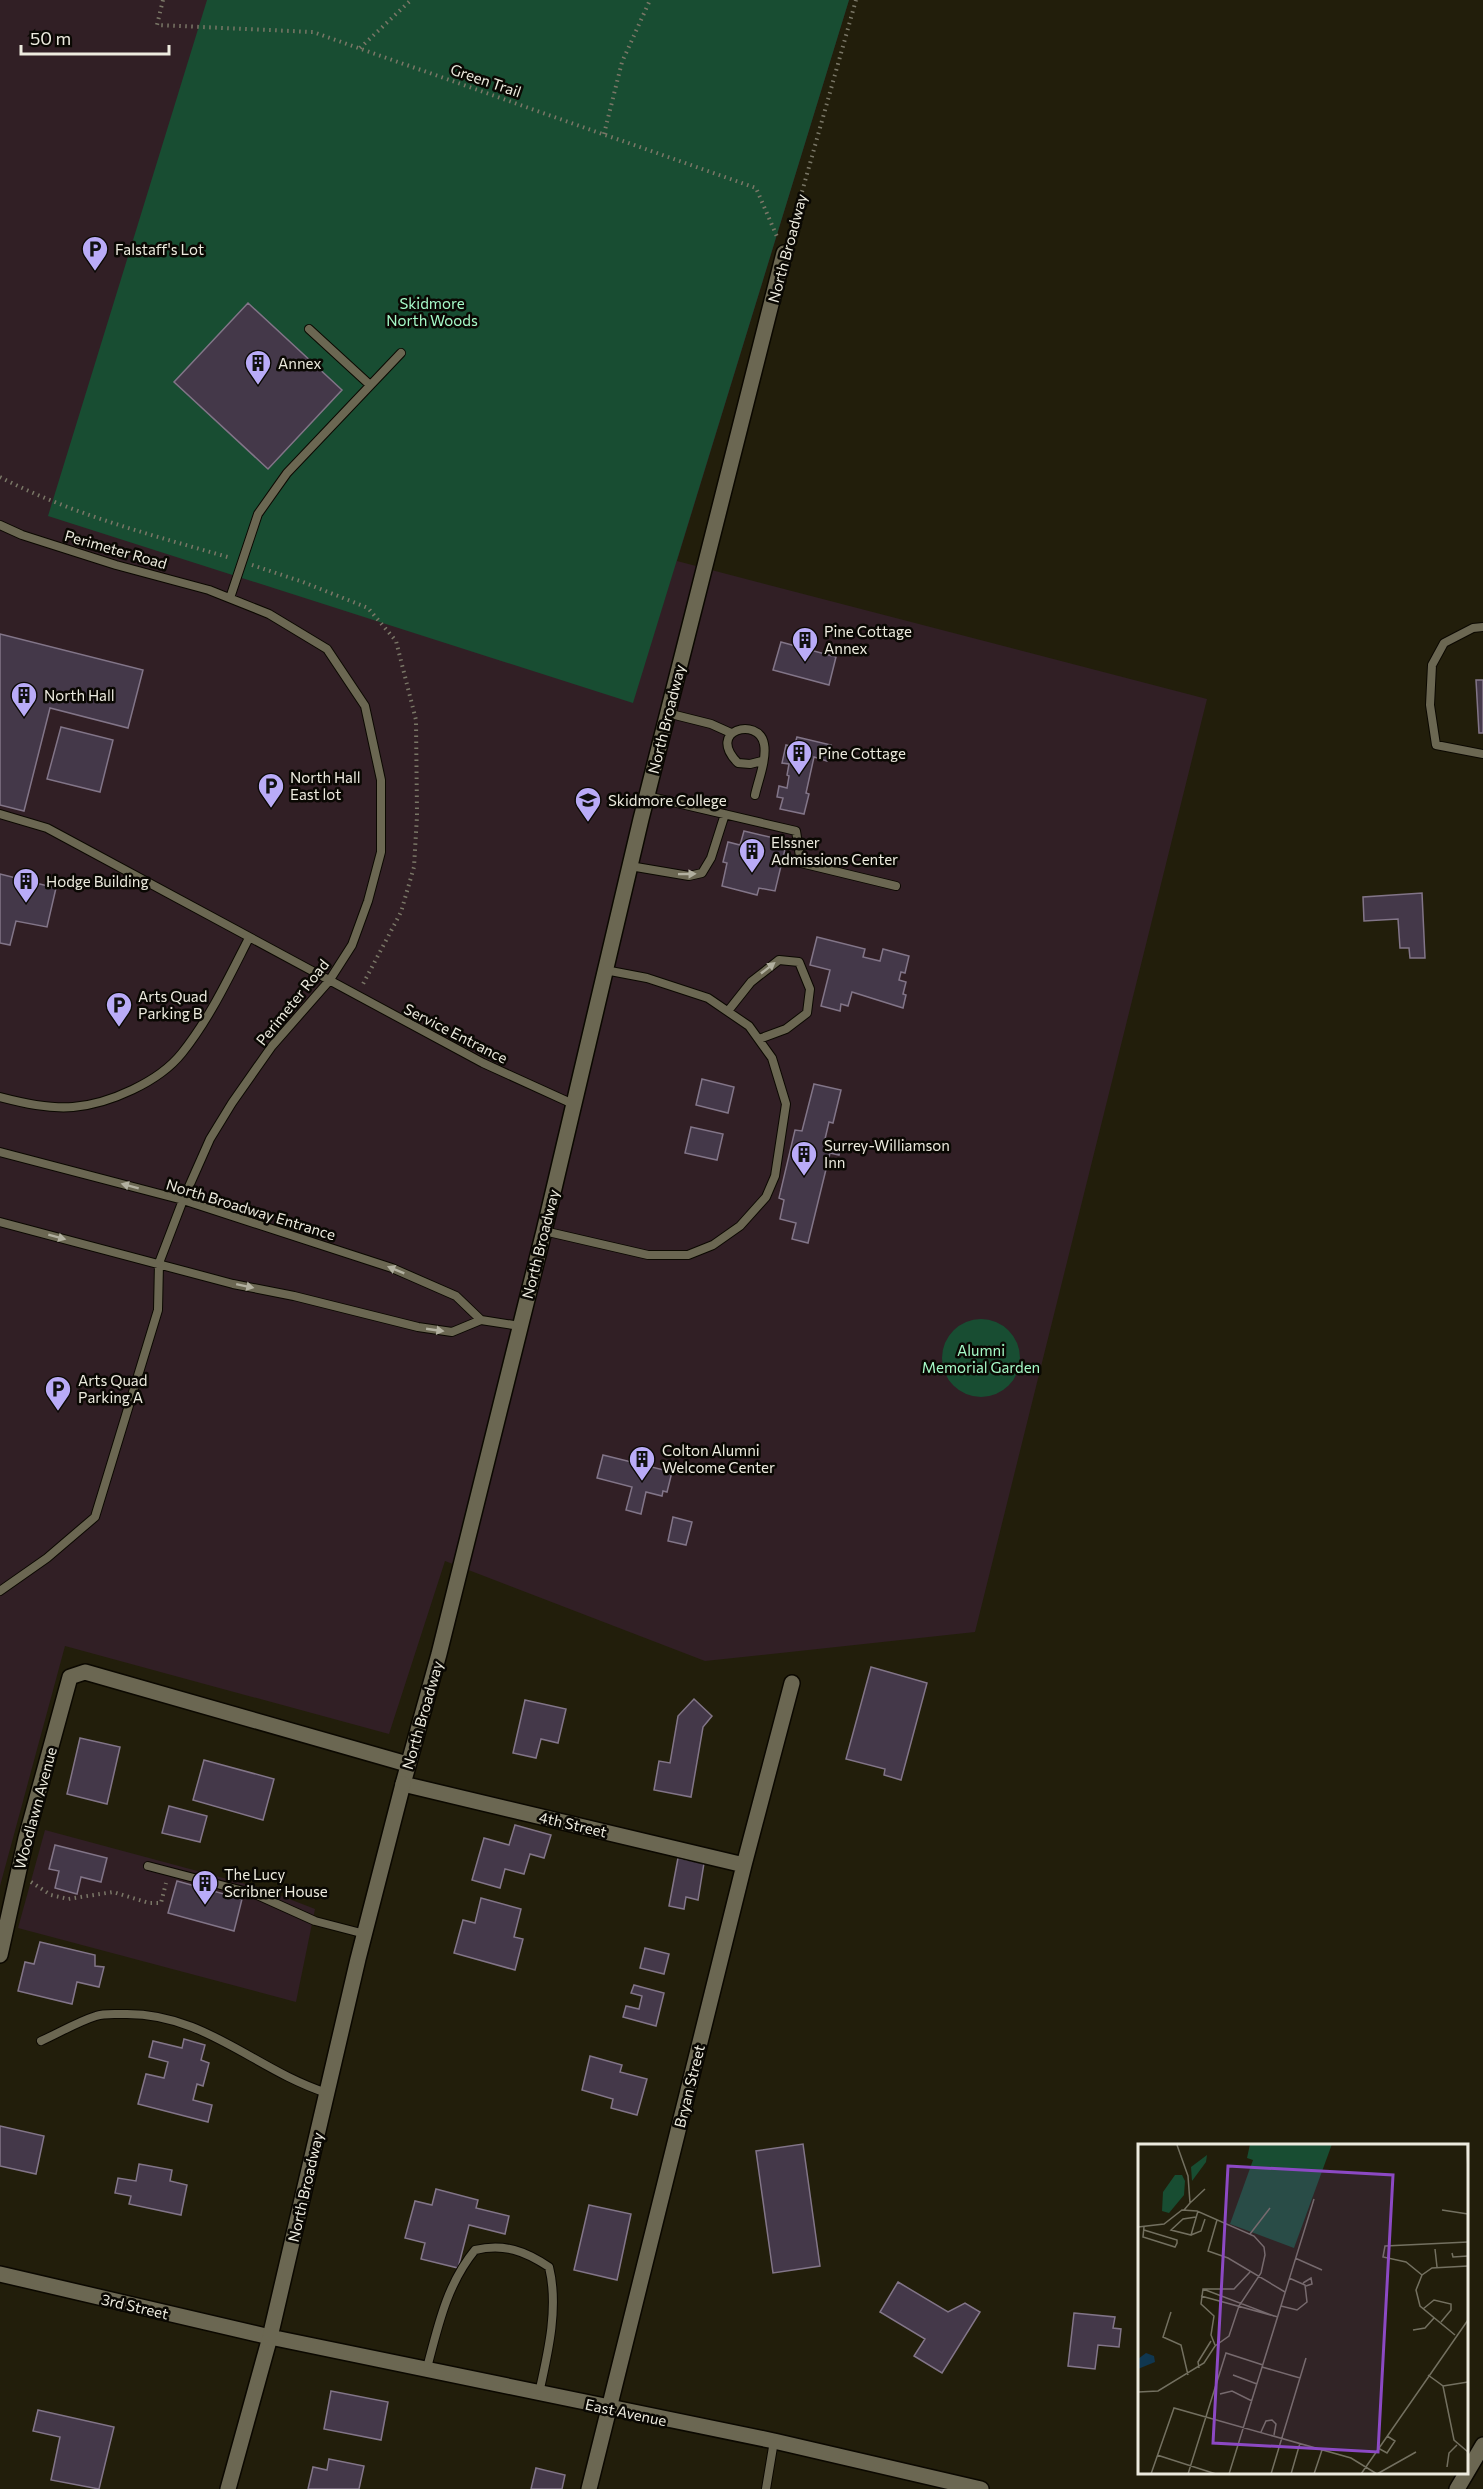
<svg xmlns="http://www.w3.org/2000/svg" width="1483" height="2489" font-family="Commissioner,sans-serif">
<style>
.education{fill:#311f25}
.green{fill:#184d32}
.building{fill:#443849;stroke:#827588;stroke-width:1.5}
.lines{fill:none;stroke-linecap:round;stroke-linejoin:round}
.service-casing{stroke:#0b0800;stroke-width:10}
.minor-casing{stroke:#0b0800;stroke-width:18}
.tertiary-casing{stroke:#0b0800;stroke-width:18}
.path{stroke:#7a7767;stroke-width:4;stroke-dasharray:1.5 4.5;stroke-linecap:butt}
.service{stroke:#6b6752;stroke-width:8}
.minor{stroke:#6b6752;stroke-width:15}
.tertiary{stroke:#6b6752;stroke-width:15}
.oneway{fill:#b2b0a0}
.labels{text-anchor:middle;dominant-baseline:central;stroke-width:5;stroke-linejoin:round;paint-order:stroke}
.street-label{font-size:15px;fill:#edebdf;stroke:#0a0803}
.poi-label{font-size:15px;fill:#edebdf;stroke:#0a0803;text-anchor:start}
.park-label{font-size:15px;fill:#a6fac8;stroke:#0a0803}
.inset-road{fill:none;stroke:#737060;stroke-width:1.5}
.view{fill:#8c49c4;fill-opacity:0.15;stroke:#8c49c4;stroke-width:3}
.inset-edge{fill:none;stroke:#edebdf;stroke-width:3}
</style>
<rect width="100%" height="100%" fill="#221e0b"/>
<!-- education -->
<path class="education" d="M0 0H849L677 561 1207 699 975 1632 705 1661 445 1561 389 1734 65 1646 0 1886Z
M45 1830 261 1888 315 1909 296 2002 18 1928Z"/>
<!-- green -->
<path class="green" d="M207 0H849L633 703 48 516Z
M942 1358a39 39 0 1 1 78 0a39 39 0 1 1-78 0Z"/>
<!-- building -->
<path class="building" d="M248 303 342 390 268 469 174 382Z
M0 634 143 670 128 728 50 708 24 811 0 805Z
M781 642 836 657 829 685 773 670Z
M1476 680H1483V733H1479Z
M61 727 113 740 100 792 47 779Z
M797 737 831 745 827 761 814 757 806 793 809 794 804 814 780 809 783 798 777 797 779 786 787 788 789 776 787 775 789 764 782 763 786 745 794 747Z
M744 831 787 841 775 891 759 888 757 895 722 886 727 863 723 862 728 842 740 845Z
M0 874 56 888 47 927 16 921 10 945 0 943Z
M1422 893 1425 958H1410L1409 948H1400L1398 919 1364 921 1363 897Z
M817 937 865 949 863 957 880 961 883 949 909 956 905 973 901 972 899 980 906 982 903 994 906 995 903 1008 852 992 848 1006 841 1004 840 1011 821 1006 830 970 810 965Z
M702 1079 734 1087 728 1113 696 1105Z
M814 1084 841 1090 833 1123 829 1122 825 1139 842 1143 839 1155 830 1153 808 1243 792 1239 796 1223 780 1219 784 1200 779 1198 795 1130 802 1131Z
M691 1127 723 1134 717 1160 685 1153Z
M603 1455 672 1472 667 1492 663 1491 662 1496 646 1492 641 1514 626 1510 632 1487 597 1478Z
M673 1517 692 1522 686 1545 668 1541Z
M871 1667 927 1683 901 1780 884 1775 885 1769 846 1759Z
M694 1699 712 1716 703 1727 691 1797 654 1790 659 1761 670 1763 678 1716Z
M525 1700 566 1709 558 1743 541 1739 536 1758 513 1753Z
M80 1738 120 1747 107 1804 67 1794Z
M204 1760 274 1779 263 1820 193 1800Z
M169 1806 207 1816 200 1842 162 1833Z
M515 1825 551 1835 544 1858 530 1854 524 1874 505 1869 500 1888 472 1880 484 1838 509 1845Z
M55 1845 107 1858 101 1882 81 1877 77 1894 55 1888 59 1871 49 1869Z
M678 1858 704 1863 698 1900 686 1897 684 1909 669 1906Z
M177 1881 242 1899 234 1931 168 1913Z
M481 1898 521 1909 514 1937 523 1939 515 1970 454 1953 463 1920 475 1923Z
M40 1942 95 1955V1966L104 1967 99 1987 77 1982 72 2004 18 1991 25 1962 34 1964Z
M645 1948 669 1954 664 1974 640 1968Z
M634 1985 664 1993 656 2026 623 2017 626 2006 639 2009 642 1996 631 1993Z
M184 2039 205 2045 201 2060 209 2063 203 2086 197 2084 193 2100 212 2105 208 2122 138 2104 146 2074 164 2078 168 2062 149 2057 153 2041 182 2048Z
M590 2056 622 2065 620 2072 647 2079 637 2115 611 2108 613 2099 582 2090Z
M0 2126 44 2136 36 2174 0 2166Z
M803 2144 820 2266 773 2273 756 2151Z
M139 2164 172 2170 170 2181 187 2185 181 2215 129 2204 131 2196 115 2193 118 2178 136 2181Z
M436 2189 478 2200 476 2208 509 2216 505 2234 469 2225 458 2268 421 2259 425 2243 405 2238 415 2201 432 2205Z
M589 2205 631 2214 617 2280 574 2270Z
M898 2282 948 2312 965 2303 980 2312 942 2373 914 2356 925 2339 880 2312Z
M1074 2313 1115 2317 1113 2328 1121 2329 1119 2347 1098 2345 1095 2369 1068 2366Z
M331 2391 388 2402 381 2440 324 2429Z
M38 2410 114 2427 99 2489 51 2480 60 2437 33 2431Z
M329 2459 364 2466 359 2489H308L313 2467 327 2470Z
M536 2468 565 2475 562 2489H531Z"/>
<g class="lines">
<!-- service casing -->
<g class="service-casing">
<path id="service" d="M309 329 370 385
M0 525 22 535 116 565 209 590 269 614 327 649 365 706 381 780V852L368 901 352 945 329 981 272 1046 232 1103 210 1139 183 1200 159 1263 158 1310 95 1517 47 1558 0 1591
M230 598 258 514 287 473 401 353
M1483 627 1473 628 1444 643 1432 665 1430 705 1436 745 1483 754
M667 713 711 724 731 733
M755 795C758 781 767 759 764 744 759 716 705 730 738 763L750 764 762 761
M647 796 796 831 801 863 896 886
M0 814 47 828 483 1063 573 1104
M630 866 689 876 702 873 711 858 725 814
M728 1011 751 982 779 960 799 962 810 989 807 1013 786 1029 759 1039
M0 1097C23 1103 49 1109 73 1107 109 1104 159 1082 182 1053 210 1018 229 977 249 938
M0 1152 183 1200 392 1268 456 1296 481 1320
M0 1222 233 1284 294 1296 418 1327 452 1332 481 1320 520 1326
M544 1231 648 1255H688L713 1245 740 1226 766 1197 775 1176 786 1104 772 1058 749 1026 708 998 647 978 605 970
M148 1866 255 1894 315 1921 365 1934
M41 2041C59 2033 77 2022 96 2016 104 2013 115 2014 123 2014 204 2012 255 2070 327 2093
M427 2368C438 2326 447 2284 475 2250 504 2243 525 2251 549 2267 559 2307 548 2353 539 2393
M766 2489 774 2441"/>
</g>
<!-- minor casing -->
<g class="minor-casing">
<path id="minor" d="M744 1865 403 1784 439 1654 544 1231 641 819 784 253
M0 1955 26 1838 70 1677 85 1672 407 1764
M0 2274 270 2337
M589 2489 744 1865 792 1683
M1457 2489 1483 2445"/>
</g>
<!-- tertiary casing -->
<g class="tertiary-casing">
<path id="tertiary" d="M270 2337 774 2441 981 2489
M228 2489 270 2337 358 1959 403 1784"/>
</g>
<!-- path -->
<path class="path" d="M163 0 157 25 313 32 756 188 778 239
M360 48 411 0
M604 134 622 62 650 0
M789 238 856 0
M0 477C73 515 152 535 231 558
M252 565 303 582 368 608 396 641 416 720 417 816 414 867 401 912 363 984
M31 1882 51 1895 68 1899 113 1892 149 1903H161L166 1883"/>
<!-- service -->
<use href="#service" class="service"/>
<!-- minor -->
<use href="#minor" class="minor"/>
<!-- tertiary -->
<use href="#tertiary" class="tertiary"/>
</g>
<!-- one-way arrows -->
<defs><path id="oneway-solid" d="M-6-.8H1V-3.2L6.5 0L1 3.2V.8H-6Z" transform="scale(1.5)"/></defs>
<g class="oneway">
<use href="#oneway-solid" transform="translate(687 874) rotate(-1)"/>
<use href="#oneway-solid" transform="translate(768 968) rotate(-38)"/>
<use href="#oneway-solid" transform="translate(130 1186) rotate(-165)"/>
<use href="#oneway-solid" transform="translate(57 1237) rotate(15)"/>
<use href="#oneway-solid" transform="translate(396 1270) rotate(-158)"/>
<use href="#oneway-solid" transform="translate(245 1286) rotate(12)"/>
<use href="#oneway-solid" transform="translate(435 1330) rotate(8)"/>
</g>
<!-- icons -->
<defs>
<g id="parking-pin" transform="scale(1.35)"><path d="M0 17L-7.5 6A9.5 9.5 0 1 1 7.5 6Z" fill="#b9abf7" stroke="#0a0803"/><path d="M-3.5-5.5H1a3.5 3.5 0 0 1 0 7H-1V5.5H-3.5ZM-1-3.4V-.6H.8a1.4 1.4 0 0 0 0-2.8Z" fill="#111"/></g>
<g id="building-pin" transform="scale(1.35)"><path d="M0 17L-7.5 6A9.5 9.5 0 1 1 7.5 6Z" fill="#b9abf7" stroke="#0a0803"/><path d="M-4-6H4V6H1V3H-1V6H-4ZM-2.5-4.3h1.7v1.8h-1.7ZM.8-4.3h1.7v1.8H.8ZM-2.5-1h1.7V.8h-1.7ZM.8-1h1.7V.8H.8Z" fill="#111"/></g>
<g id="university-pin" transform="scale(1.35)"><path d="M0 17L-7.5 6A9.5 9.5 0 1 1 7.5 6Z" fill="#b9abf7" stroke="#0a0803"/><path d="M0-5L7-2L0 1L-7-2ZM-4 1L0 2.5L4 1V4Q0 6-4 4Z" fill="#111"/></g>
</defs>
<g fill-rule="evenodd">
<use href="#parking-pin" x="95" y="249"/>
<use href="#building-pin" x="258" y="363"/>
<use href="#building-pin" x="805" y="640"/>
<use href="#building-pin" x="24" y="695"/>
<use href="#building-pin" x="799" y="753"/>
<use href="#parking-pin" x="271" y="786"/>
<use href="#university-pin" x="588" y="800"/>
<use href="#building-pin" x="752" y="851"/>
<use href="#building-pin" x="26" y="881"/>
<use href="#parking-pin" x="119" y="1005"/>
<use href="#building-pin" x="804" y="1154"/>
<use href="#parking-pin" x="58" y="1389"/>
<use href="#building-pin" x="642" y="1459"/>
<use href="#building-pin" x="205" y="1883"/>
</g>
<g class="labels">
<!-- street labels -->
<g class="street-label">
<text transform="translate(486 80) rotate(19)">Green Trail</text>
<text transform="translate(787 248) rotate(-75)">North Broadway</text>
<text transform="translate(116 549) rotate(16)">Perimeter Road</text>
<text transform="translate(666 719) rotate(-76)">North Broadway</text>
<text transform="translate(292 1002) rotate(-51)">Perimeter Road</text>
<text transform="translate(456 1033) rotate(27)">Service Entrance</text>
<text transform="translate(251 1209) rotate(17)">North Broadway Entrance</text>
<text transform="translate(540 1244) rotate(-76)">North Broadway</text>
<text transform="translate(422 1715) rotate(-74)">North Broadway</text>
<text transform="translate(35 1808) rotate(-75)">Woodlawn Avenue</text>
<text transform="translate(573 1824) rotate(13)">4th Street</text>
<text transform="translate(689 2086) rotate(-76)">Bryan Street</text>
<text transform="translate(305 2187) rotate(-77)">North Broadway</text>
<text transform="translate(135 2306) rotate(13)">3rd Street</text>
<text transform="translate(626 2412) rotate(12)">East Avenue</text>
</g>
<!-- poi labels -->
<g class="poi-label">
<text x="115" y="249">Falstaff's Lot</text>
<text x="278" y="363">Annex</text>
<text x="824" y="631">Pine Cottage<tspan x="824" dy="17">Annex</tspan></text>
<text x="44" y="695">North Hall</text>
<text x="818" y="753">Pine Cottage</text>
<text x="290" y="777">North Hall<tspan x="290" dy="17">East lot</tspan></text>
<text x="608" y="800">Skidmore College</text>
<text x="771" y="842">Elssner<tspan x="771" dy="17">Admissions Center</tspan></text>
<text x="46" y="881">Hodge Building</text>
<text x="138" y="996">Arts Quad<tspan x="138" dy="17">Parking B</tspan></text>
<text x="824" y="1145">Surrey-Williamson<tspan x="824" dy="17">Inn</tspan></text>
<text x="78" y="1380">Arts Quad<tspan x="78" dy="17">Parking A</tspan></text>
<text x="662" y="1450">Colton Alumni<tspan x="662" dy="17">Welcome Center</tspan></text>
<text x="224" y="1874">The Lucy<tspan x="224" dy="17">Scribner House</tspan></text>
</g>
<!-- park labels -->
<g class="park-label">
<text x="432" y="303">Skidmore<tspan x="432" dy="17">North Woods</tspan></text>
<text x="981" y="1350">Alumni<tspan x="981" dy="17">Memorial Garden</tspan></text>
</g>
</g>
<!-- overview -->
<g transform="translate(1138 2144)">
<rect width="330" height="330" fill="#221e0b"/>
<path d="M112 0H194L156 104 92 80 115 16 109 14ZM69 11 68 18 54 37 53 23ZM37 31H44L47 37 46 51 31 69 24 67 25 48Z" fill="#184d32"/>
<path d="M8 209 16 212 17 218 0 225V215Z" fill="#103750"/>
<path class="inset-road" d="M329 0 330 28M39 1 50 32 52 59 46 66M52 59 67 45M304 66 330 70M58 73 45 75 33 86 53 91 60 67M79 76 70 107 90 114 147 148M0 83 26 80 44 66 59 67 116 92 126 103 127 111 123 129 101 162 91 192 77 202 66 219 20 247 0 248M6 83 5 93 37 103 39 99V96L6 86M112 90 132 64M53 91 63 87 67 75M297 105 299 123M314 109 315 113 330 112M157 114 184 126M284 131 268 118 245 113 247 102 330 98M165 139 173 134 174 140 168 142M65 145 136 172M63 152 140 173M143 162 159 166 169 158 167 141 151 134M285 165 296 156 313 160V166L303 178M33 168 25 193 43 201 50 231M275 186 287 184 296 174M317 191 282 162 278 146 284 131 294 124 330 122M77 201 73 191 76 172 63 160 65 145H96L112 128M124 223 162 234M61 224 60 218 73 197M95 231 119 240M290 231 305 242 316 296 330 308M305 242 330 238M82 250 94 247 114 257M123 288 128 277 134 276 138 280 136 291M240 304 249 309 257 297 249 292M19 311 78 330M309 323 311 309 319 301M13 330 36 264 213 314 239 330M50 330 88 209 125 221M91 330 176 55M133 330 168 214M153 330 162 299M176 330 184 306M223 330 330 176M239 330 278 308"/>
<path class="view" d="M90 22 255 31 240 308 75 299Z"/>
<rect width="330" height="330" class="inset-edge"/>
</g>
<!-- scale -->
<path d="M21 45v9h148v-9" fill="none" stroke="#edebdf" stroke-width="3"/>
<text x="30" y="45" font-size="18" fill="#edebdf" stroke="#0a0803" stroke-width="4.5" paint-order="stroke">50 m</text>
</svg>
